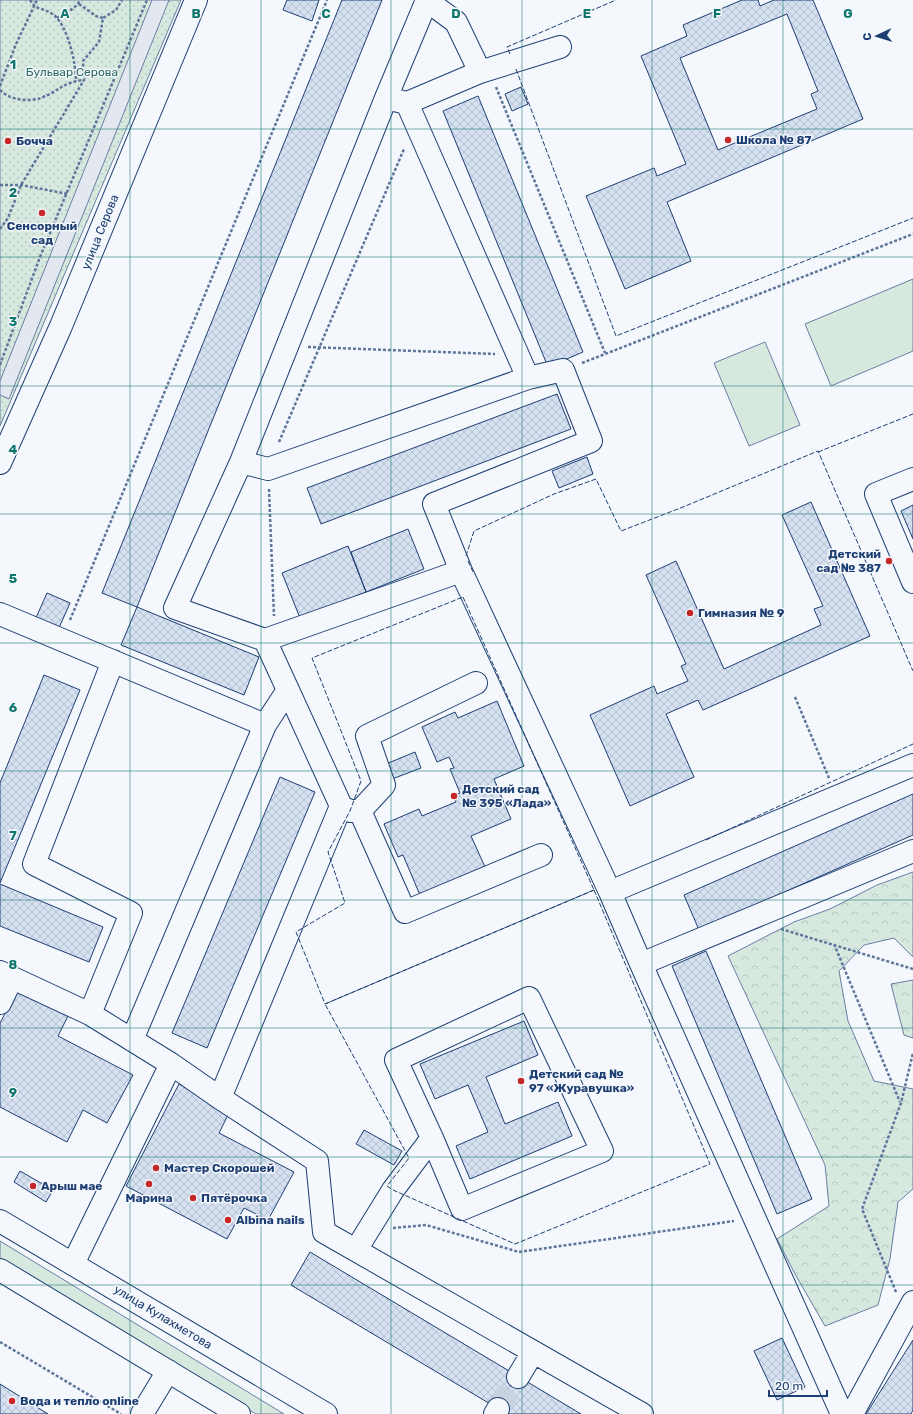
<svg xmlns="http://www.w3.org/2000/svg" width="913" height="1414" font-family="Rubik,sans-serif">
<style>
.green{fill:#d7e8df;stroke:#687fa3}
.forest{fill:url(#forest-crowns);stroke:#687fa3}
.park{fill:url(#park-dots);stroke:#687fa3}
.parking{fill:#e3e8f0;stroke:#687fa3}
.building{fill:url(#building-cross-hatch);stroke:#1d3f73;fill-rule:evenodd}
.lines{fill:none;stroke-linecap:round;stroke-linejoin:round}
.minor-tunnel{stroke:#c9d2e0;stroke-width:22;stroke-dasharray:22 11;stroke-linecap:butt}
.minor-casing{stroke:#1d3f73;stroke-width:24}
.major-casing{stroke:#1d3f73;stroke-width:24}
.path{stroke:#5e769c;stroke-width:2.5;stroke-dasharray:3 2;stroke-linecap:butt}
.minor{stroke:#f4f7fb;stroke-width:22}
.major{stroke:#f4f7fb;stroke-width:22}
.fence{stroke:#1d3f73;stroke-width:1;stroke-dasharray:5 2;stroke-linecap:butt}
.grid{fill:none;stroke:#0f766e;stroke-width:1;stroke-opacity:0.55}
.poi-dot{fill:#c62828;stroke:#f4f7fb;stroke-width:1.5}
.labels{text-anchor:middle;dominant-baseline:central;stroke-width:3;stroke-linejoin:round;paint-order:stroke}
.park-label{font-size:12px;fill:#2c6c60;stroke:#f4f7fb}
.poi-label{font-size:12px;font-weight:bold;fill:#1d3f73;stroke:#f4f7fb;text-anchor:start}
.street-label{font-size:12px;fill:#1d3f73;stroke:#f4f7fb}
.grid-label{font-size:13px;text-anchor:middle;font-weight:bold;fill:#0f766e;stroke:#f4f7fb;stroke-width:3;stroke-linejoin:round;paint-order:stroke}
</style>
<defs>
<pattern id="forest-crowns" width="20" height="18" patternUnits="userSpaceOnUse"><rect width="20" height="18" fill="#d7e8df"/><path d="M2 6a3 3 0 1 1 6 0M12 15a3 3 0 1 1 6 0" fill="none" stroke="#b8c8c3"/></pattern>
<pattern id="park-dots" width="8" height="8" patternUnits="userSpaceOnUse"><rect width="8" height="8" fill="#d7e8df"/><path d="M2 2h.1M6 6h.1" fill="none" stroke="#b8c8c3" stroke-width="1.8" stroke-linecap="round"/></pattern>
<pattern id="building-cross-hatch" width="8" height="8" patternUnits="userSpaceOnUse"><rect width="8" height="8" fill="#d5e0f0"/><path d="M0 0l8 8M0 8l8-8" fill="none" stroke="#b6c1d1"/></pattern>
</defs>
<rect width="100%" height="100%" fill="#f4f7fb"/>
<!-- green -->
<path class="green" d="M913 279V351L831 386 805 324Z
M765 342 800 425 749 446 714 363Z
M0 1241 284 1414H256L0 1259Z"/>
<!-- forest -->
<path class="forest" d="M913 872V957L894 938 864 945 839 971 848 1021 874 1081 913 1089V1189L898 1202 890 1259 878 1305 825 1326 795 1274 777 1239 829 1206 825 1165 728 956 794 922 830 909 877 885Z
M913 980V1038L904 1035 891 984Z"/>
<!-- park -->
<path class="park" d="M0 0H181L0 426Z"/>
<!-- parking -->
<path class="parking" d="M152 0H169L9 399 0 395V381Z"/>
<!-- building -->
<path class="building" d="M287 0H319L312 21 283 10Z
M342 0H382L137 607 102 593Z
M742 0H758L760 6 774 0H813L863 119 667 202 691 261 625 289 586 196 654 168 657 176 686 164 641 56 687 36 683 25ZM787 14 818 91 811 94 817 109 718 150 680 58Z
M521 87 528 104 512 111 505 94Z
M478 96 583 352 548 367 443 111Z
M557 394 571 429 321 524 307 488Z
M587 457 593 474 559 488 552 471Z
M811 502 870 636 703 710 698 700 666 714 694 777 630 806 590 715 654 686 657 694 688 681 681 666 686 664 646 575 676 561 724 669 821 625 814 609 823 606 782 515Z
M913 505V539L901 511Z
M408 529 424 569 366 592 351 552Z
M348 546 366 592 300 618 282 573Z
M47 593 70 603 58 630 35 620Z
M137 607 259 657 244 695 121 645Z
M44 675 80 690 0 883V783Z
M497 701 524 766 494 779 511 819 471 836 485 867 420 895 403 855 398 857 384 824 419 809 422 816 456 802 453 796 460 793 450 769 454 768 449 757 437 762 422 727 455 712 458 718Z
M415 752 421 768 392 779 386 764Z
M280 777 315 792 207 1048 172 1033Z
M913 794V835L699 930 684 895Z
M0 884 103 927 89 962 0 926Z
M706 951 812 1199 777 1214 672 966Z
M19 987 69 1014 58 1036 133 1075 107 1123 83 1110 67 1142 0 1107V1023Z
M524 1021 538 1055 486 1077 505 1124 558 1102 572 1136 470 1179 456 1146 488 1132 468 1085 435 1099 420 1064Z
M179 1084 230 1111 219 1133 294 1172 268 1220 244 1208 227 1239 126 1186Z
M364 1130 402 1151 394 1165 356 1144Z
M20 1171 53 1190 46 1202 14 1182Z
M310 1252 581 1414H507L291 1285Z
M782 1338 805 1387 777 1400 754 1351Z
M913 1340V1410L911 1414H866Z
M0 1384 48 1414H0Z"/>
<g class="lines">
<!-- minor-tunnel -->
<path class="minor-tunnel" d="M498 1409 518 1377"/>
<!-- minor casing -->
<g class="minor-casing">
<path id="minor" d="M426 0 456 22 480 72
M427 0 386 98 241 462 175 608 265 640 461 571 610 892 641 964 842 1414
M386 98 407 103 528 378
M407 103 480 72 560 47
M241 462 268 469 528 378 563 370 591 441 434 504 461 571
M0 463 61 326 196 0
M913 479 876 494 913 582
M0 614 265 725 288 690 265 640
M346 809 350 811H360L384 785 367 736 476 683
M360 811 405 912 541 855
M610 892 913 765
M641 964 913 851
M0 972 90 1014 171 1064
M0 1003 12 978
M90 1014 131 913 34 864 113 661
M132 1040 265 725
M220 1098 317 1161 324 1232 642 1414
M356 1250 393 1190 432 1138 462 1209 602 1151 529 998 396 1060 432 1138
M73 1264 171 1064 220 1098 341 806 288 690
M518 1377 533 1352
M142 1414 168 1371
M495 1414 498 1409
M852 1414 913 1302"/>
</g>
<!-- major casing -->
<g class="major-casing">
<path id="major" d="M0 1221 326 1414
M0 1270 239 1414"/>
</g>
<!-- path -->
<path class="path" d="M30 0 35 7C42 9 49 11 55 16 68 28 76 63 76 81
M79 4 96 16 103 18
M57 18C65 13 76 9 80 0
M0 86 16 44 37 0
M496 87 605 353
M0 90C9 100 29 102 41 98 59 91 63 82 84 80
M0 185H21L68 194
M0 229 8 218 21 185 84 80 83 61 99 42 103 18 116 10 122 0
M308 347 495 354
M582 363 913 234
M0 365 40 257 147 0
M279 442 404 149
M269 489 274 616
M70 620 327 0
M795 697 829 778
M781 929 913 969
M834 944 900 1102
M393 1228 426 1225 519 1252 734 1221
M896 1292 862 1209 901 1103 913 1053
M0 1342 121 1414"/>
<!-- minor -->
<use href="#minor" class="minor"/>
<!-- major -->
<use href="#major" class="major"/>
<!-- fence -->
<path class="fence" d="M510 54 507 47 616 0
M516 69 616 336 913 218
M818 452 913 414
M466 556 474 531 554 494 596 479 621 531 683 507 818 451 913 671
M468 561 474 574
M463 597 594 890 325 1004 296 932 345 903 328 852 350 811 361 781 312 658Z
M706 840 913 744
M594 890 710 1164 515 1244 393 1190 387 1186 409 1158 325 1004Z"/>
</g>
<!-- grid -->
<path class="grid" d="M130 0V1414M261 0V1414M391 0V1414M522 0V1414M652 0V1414M783 0V1414M0 129H913M0 257H913M0 386H913M0 514H913M0 643H913M0 771H913M0 900H913M0 1028H913M0 1157H913M0 1285H913"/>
<!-- markers -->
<g class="poi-dot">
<circle cx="728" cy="140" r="4"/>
<circle cx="8" cy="141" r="4"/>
<circle cx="42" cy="213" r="4"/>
<circle cx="889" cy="561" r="4"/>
<circle cx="690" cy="613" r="4"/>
<circle cx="454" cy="796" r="4"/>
<circle cx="521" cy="1081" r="4"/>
<circle cx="156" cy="1168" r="4"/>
<circle cx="149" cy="1184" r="4"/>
<circle cx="33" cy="1186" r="4"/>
<circle cx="193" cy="1198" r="4"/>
<circle cx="228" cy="1220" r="4"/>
<circle cx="12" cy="1401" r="4"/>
</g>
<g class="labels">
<!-- park labels -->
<g class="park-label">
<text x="72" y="72">Бульвар Серова</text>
</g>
<!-- poi labels -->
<g class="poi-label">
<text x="736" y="140">Школа № 87</text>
<text x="16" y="141">Бочча</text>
<text x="42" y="226" text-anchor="middle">Сенсорный<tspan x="42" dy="14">сад</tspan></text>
<text x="881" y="554" text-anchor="end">Детский<tspan x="881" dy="14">сад № 387</tspan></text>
<text x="698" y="613">Гимназия № 9</text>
<text x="462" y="789">Детский сад<tspan x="462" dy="14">№ 395 «Лада»</tspan></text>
<text x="529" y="1074">Детский сад №<tspan x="529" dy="14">97 «Журавушка»</tspan></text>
<text x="164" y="1168">Мастер Скорошей</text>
<text x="41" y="1186">Арыш мае</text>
<text x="149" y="1198" text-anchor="middle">Марина</text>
<text x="201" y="1198">Пятёрочка</text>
<text x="236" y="1220">Albina nails</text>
<text x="20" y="1401">Вода и тепло online</text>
</g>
<!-- street labels -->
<g class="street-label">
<text transform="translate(100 232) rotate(-68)">улица Серова</text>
<text transform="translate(163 1317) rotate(31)">улица Кулахметова</text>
</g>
</g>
<g class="grid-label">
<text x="65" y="18">A</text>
<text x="196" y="18">B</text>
<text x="326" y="18">C</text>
<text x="456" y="18">D</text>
<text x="587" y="18">E</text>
<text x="717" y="18">F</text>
<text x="848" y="18">G</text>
<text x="13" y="69">1</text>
<text x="13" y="197">2</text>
<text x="13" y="326">3</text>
<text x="13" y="454">4</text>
<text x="13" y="583">5</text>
<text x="13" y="712">6</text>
<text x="13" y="840">7</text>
<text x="13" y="969">8</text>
<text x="13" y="1097">9</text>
</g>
<!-- north arrow -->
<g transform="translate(877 36) rotate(266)" stroke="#f4f7fb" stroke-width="3" paint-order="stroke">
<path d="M0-3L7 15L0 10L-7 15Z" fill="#1d3f73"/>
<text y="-6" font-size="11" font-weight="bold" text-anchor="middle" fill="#1d3f73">С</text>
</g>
<!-- scale -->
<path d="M769 1390v6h58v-6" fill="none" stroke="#1d3f73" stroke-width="2"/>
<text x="775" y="1390" font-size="12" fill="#1d3f73" stroke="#f4f7fb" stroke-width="3" paint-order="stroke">20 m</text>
</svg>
